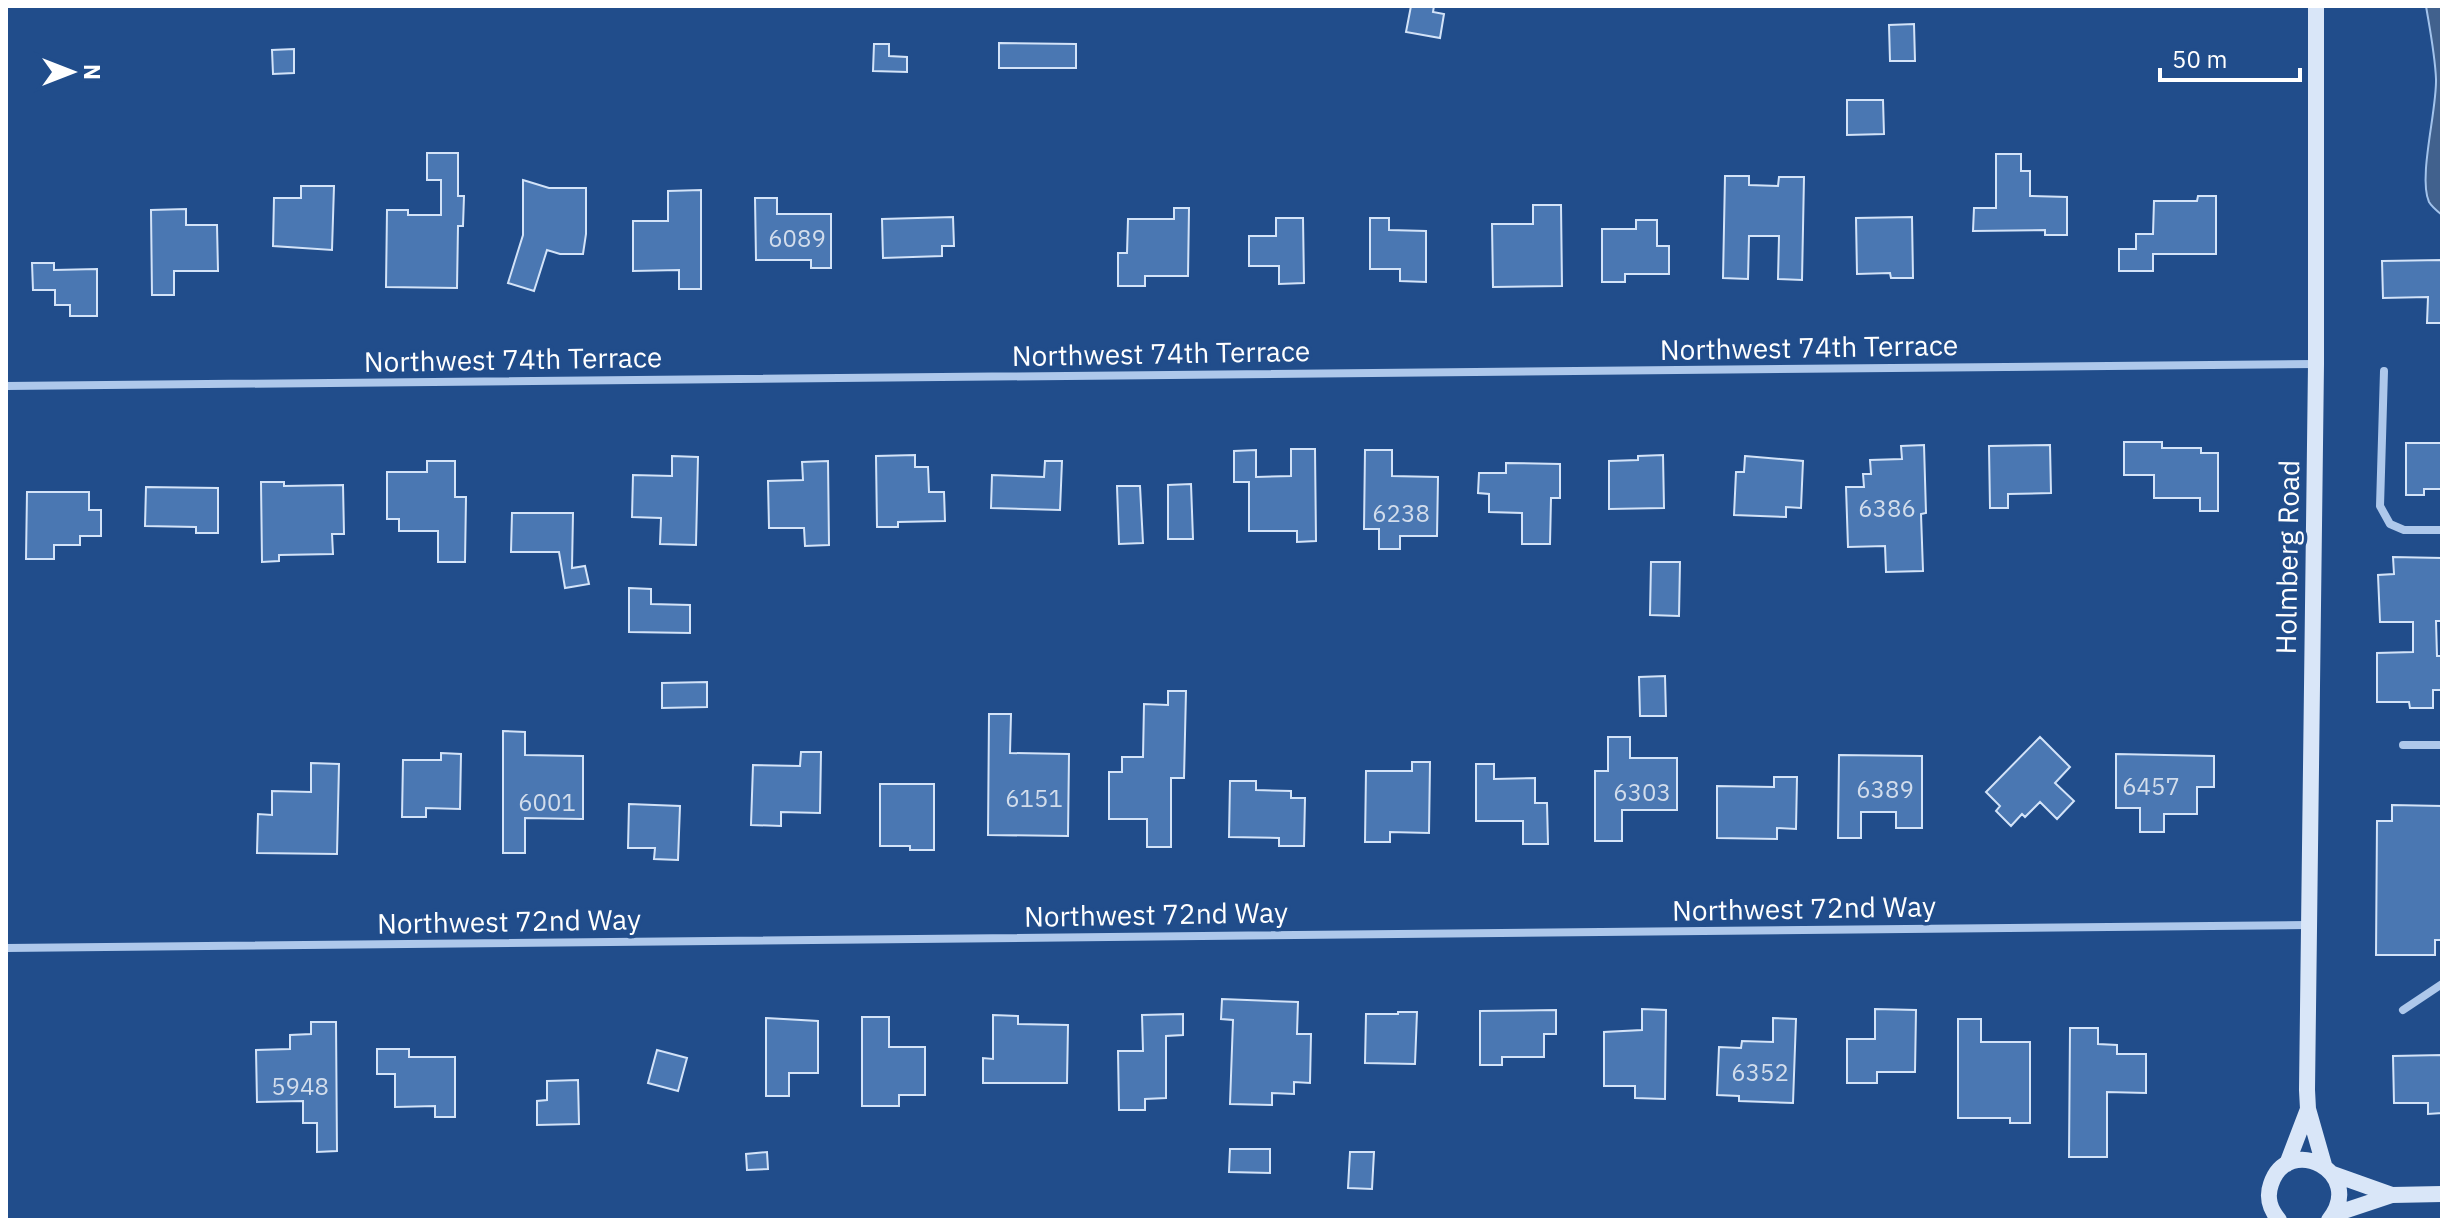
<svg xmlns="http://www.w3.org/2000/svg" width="2448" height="1226" font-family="'IBM Plex Sans',sans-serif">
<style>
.water{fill:#41618d;stroke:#a2c3ec;stroke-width:2}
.building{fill:#4a77b2;stroke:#d3e3f8;stroke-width:2}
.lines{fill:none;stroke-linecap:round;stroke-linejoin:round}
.street{stroke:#aec8eb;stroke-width:8}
.secondary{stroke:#d9e6f8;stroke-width:16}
.labels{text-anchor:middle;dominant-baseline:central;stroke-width:7;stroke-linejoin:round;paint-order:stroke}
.number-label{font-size:24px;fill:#d2ddec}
.street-label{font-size:28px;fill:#fff;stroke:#214d8b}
</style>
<rect width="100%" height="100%" fill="#214d8b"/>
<!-- water -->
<path class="water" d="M2426 6H2442V215C2437 211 2432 207 2429 202 2418 177 2437 110 2436 79 2435 55 2430 30 2426 6Z"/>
<!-- building -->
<path class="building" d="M1411 6H1434L1433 12 1444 14 1440 38 1406 32Z
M1914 24 1915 61H1890L1889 25Z
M999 43 1076 44V68H999Z
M874 44H889V56L907 57V72L873 71Z
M294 49V73L273 74 272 50Z
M1847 100H1883L1884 134 1847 135Z
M427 153H458V196H464L463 226H458L457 288 386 287 387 210H408V215H441V180H427Z
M1996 154H2021V171H2030V196L2067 197V235H2045V230L1973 231 1974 208H1996Z
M1725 176H1749V185L1778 186 1779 177H1804L1802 280 1778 279 1779 236H1749L1748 279 1723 278Z
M523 180 549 188H586V234L583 254H560L547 250 534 291 508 283 523 235Z
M301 186H334L332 250 273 246 274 198H301Z
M701 190V289H679V270L633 271V221H668V191Z
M2198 196H2216V254H2153V271H2119V249H2136V234H2153L2154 201H2197Z
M755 198H777V214H831V268H811V260H756Z
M1533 205H1561L1562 286 1493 287 1492 224H1533Z
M1174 208H1189L1188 276H1145V286H1118V253H1127L1128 219H1174Z
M186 209V225H217L218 271H174V295H152L151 210Z
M953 217 954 246H942V256L883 258 882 219Z
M1912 217 1913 278H1891L1890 273 1857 274 1856 218Z
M1276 218H1303L1304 283 1279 284V266H1249V236H1276Z
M1370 218H1389V230L1426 231V282L1400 281V269H1370Z
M1636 220H1657V246H1669V274H1625V282H1602V229H1636Z
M2442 260V323H2427L2428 297 2383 298 2382 261Z
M32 263H54V270L97 269V316H70V305H55V290H33Z
M2124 442H2162V448H2201V453H2218V511H2200V498H2154V475H2124Z
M2406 443H2442V489H2424V495H2406Z
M1924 445 1926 513 1921 514 1923 571 1886 572 1885 546 1848 547 1846 487H1864L1863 474H1871L1870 460 1902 459 1901 446Z
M2050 445 2051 493 2008 494V508H1990L1989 446Z
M1291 449H1315L1316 541 1297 542V531H1249V482H1234V451L1256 450V477L1291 476Z
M1365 450H1392V476L1438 477 1437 536H1400V549H1379V529H1364Z
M915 455V467H928L929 492H944L945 521 898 522V527H877L876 456Z
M1663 455 1664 508 1609 509V461L1638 460V456Z
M672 456 698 457 696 545 660 544 661 518 632 517 633 475 672 476Z
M1745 456 1803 461 1801 508 1786 507V517L1734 515 1736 472H1744Z
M427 461H455V497H466L465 562H438V531H399V519H387V472H427Z
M828 461 829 545 805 546 804 528H769L768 481 803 480 802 462Z
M1045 461H1062L1060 510 991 508 992 475 1044 477Z
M1506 463 1560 464V498H1551L1550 544H1522V513L1489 512V494L1478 493 1479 473H1506Z
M261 482H284V486L343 485 344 534H332L333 554 279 555V561L262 562Z
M1191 484 1193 539H1168V485Z
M1117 486H1140L1143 543 1119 544Z
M146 487 218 488V533H196V527L145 526Z
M27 492H89V510H101V536H80V545H54V559H26Z
M512 513H573L572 568 585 566 589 584 565 588 559 552H511Z
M2393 557 2442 558V621H2436L2437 656H2442V690H2433V708H2410L2409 702H2377V653L2413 652V622H2380L2378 575 2394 574Z
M1651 562H1680L1679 616 1650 615Z
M629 588 651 589V604L690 605V633L629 632Z
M1665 676 1666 716H1640L1639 677Z
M707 682V707L662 708V683Z
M1168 691H1186L1184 778H1171V847H1147V819H1109V772H1122V757H1143L1144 704 1168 705Z
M989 714H1011L1010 753 1069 754 1068 836 988 835Z
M503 731 525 732V755L583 756V819L525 818V853H503Z
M1608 737H1630V758H1677V810H1622V841H1595V771H1608Z
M2040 737 2070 767 2055 783 2074 801 2057 819 2040 802 2025 817 2022 814 2011 826 1996 811 2000 806 1986 792Z
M801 752H821L820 813 781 812V826L751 825 753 765 800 766Z
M441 753 461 754 460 809 426 808V817H402L403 760H441Z
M2116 754 2214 756V787H2197V814H2164V832H2140V808H2116Z
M1839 755 1922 756V828H1896V812H1861V838H1838Z
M1412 762H1430L1429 833 1390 832V842H1365L1366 771H1412Z
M311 763 339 764 337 854 257 853 258 814 272 815V791L311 792Z
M1476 764H1494V779L1535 778V803H1547L1548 844H1523V821H1476Z
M1774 777H1797L1796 829 1777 828V839L1717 838V786L1774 787Z
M1230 781H1256V790L1291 791V798H1305L1304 846H1279V838L1229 837Z
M880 784H934V850H910V846H880Z
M629 804 680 806 678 860 654 859 655 848H628Z
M2392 805 2442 806V940H2435V955H2376L2377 821H2392Z
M1222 999 1298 1002 1297 1034H1311L1310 1083 1294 1082V1094L1272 1093V1105L1230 1104 1233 1020 1221 1019Z
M1642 1009 1666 1010 1665 1099 1635 1098V1086H1604V1032L1642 1030Z
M1875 1009 1916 1010 1915 1072H1877V1083H1847V1039H1875Z
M1556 1010V1034H1544V1057H1502V1065H1480V1011Z
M1398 1012H1417L1415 1064 1365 1063 1366 1014H1398Z
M1183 1014V1035L1166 1036V1098L1145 1099V1110H1119L1118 1051H1143L1142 1015Z
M993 1015 1018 1016V1024L1068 1025 1067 1083H983V1058L993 1059Z
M862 1017H889V1047H925V1095H899V1106H862Z
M766 1018 818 1021V1073H789V1096H766Z
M1773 1018 1796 1019 1793 1103 1739 1101V1096L1717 1095 1719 1047 1741 1048 1742 1041 1773 1042Z
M1958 1019H1981V1042H2030V1123H2010V1118H1958Z
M311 1022H336L337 1151 317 1152V1123H303V1101L257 1102 256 1050 290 1049V1035L311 1034Z
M2070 1028H2098V1044L2117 1045V1054H2146V1093L2107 1092V1157H2069Z
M377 1049H409V1057H455V1117H435V1106L395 1107V1074H377Z
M657 1050 687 1058 678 1091 648 1083Z
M2442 1055V1113L2428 1114V1103H2394L2393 1056Z
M578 1080 579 1124 537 1125V1101L547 1100V1081Z
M1230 1149H1270V1173L1229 1172Z
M767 1152 768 1169 747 1170 746 1154Z
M1350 1152H1374L1372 1189 1348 1188Z"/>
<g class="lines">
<!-- street -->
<path class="street" d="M2384 371 2380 506 2390 524 2404 530H2442
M6 386 2316 364
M2403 745H2442
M6 948 2307 925
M2403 1010 2442 984"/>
<!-- secondary -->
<path class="secondary" d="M2316 6V364L2307 1090 2308 1109 2324 1165
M2287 1164 2308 1109
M2333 1174 2392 1195
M2335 1214 2392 1195 2442 1194
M2279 1220C2270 1209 2266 1198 2271 1184 2288 1132 2367 1173 2329 1220"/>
</g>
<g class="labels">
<!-- number labels -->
<g class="number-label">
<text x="797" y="238">6089</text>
<text x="1887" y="508">6386</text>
<text x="1401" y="513">6238</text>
<text x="2151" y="786">6457</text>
<text x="1885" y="789">6389</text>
<text x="1642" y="792">6303</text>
<text x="1034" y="798">6151</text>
<text x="547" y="802">6001</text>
<text x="1760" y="1072">6352</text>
<text x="300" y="1086">5948</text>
</g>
<!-- street labels -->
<g class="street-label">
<text transform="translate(1809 347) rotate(-1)">Northwest 74th Terrace</text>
<text transform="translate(1161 353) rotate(-1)">Northwest 74th Terrace</text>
<text transform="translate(513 359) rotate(-1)">Northwest 74th Terrace</text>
<text transform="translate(2287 557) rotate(-89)">Holmberg Road</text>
<text transform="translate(1804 908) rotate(-1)">Northwest 72nd Way</text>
<text transform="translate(1156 914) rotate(-1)">Northwest 72nd Way</text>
<text transform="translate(509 921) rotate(-1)">Northwest 72nd Way</text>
</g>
</g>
<!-- border -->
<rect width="2448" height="1226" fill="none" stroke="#ffffff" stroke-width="16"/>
<!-- north arrow -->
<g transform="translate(72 72) rotate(90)" stroke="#214d8b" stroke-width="6" paint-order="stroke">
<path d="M0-6L14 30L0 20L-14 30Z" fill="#ffffff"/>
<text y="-12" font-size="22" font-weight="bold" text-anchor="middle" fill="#ffffff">N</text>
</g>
<!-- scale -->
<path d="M2160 68v12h140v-12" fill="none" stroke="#ffffff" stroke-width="4"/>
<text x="2172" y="68" font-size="24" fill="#ffffff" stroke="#214d8b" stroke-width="6" paint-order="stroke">50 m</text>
</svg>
